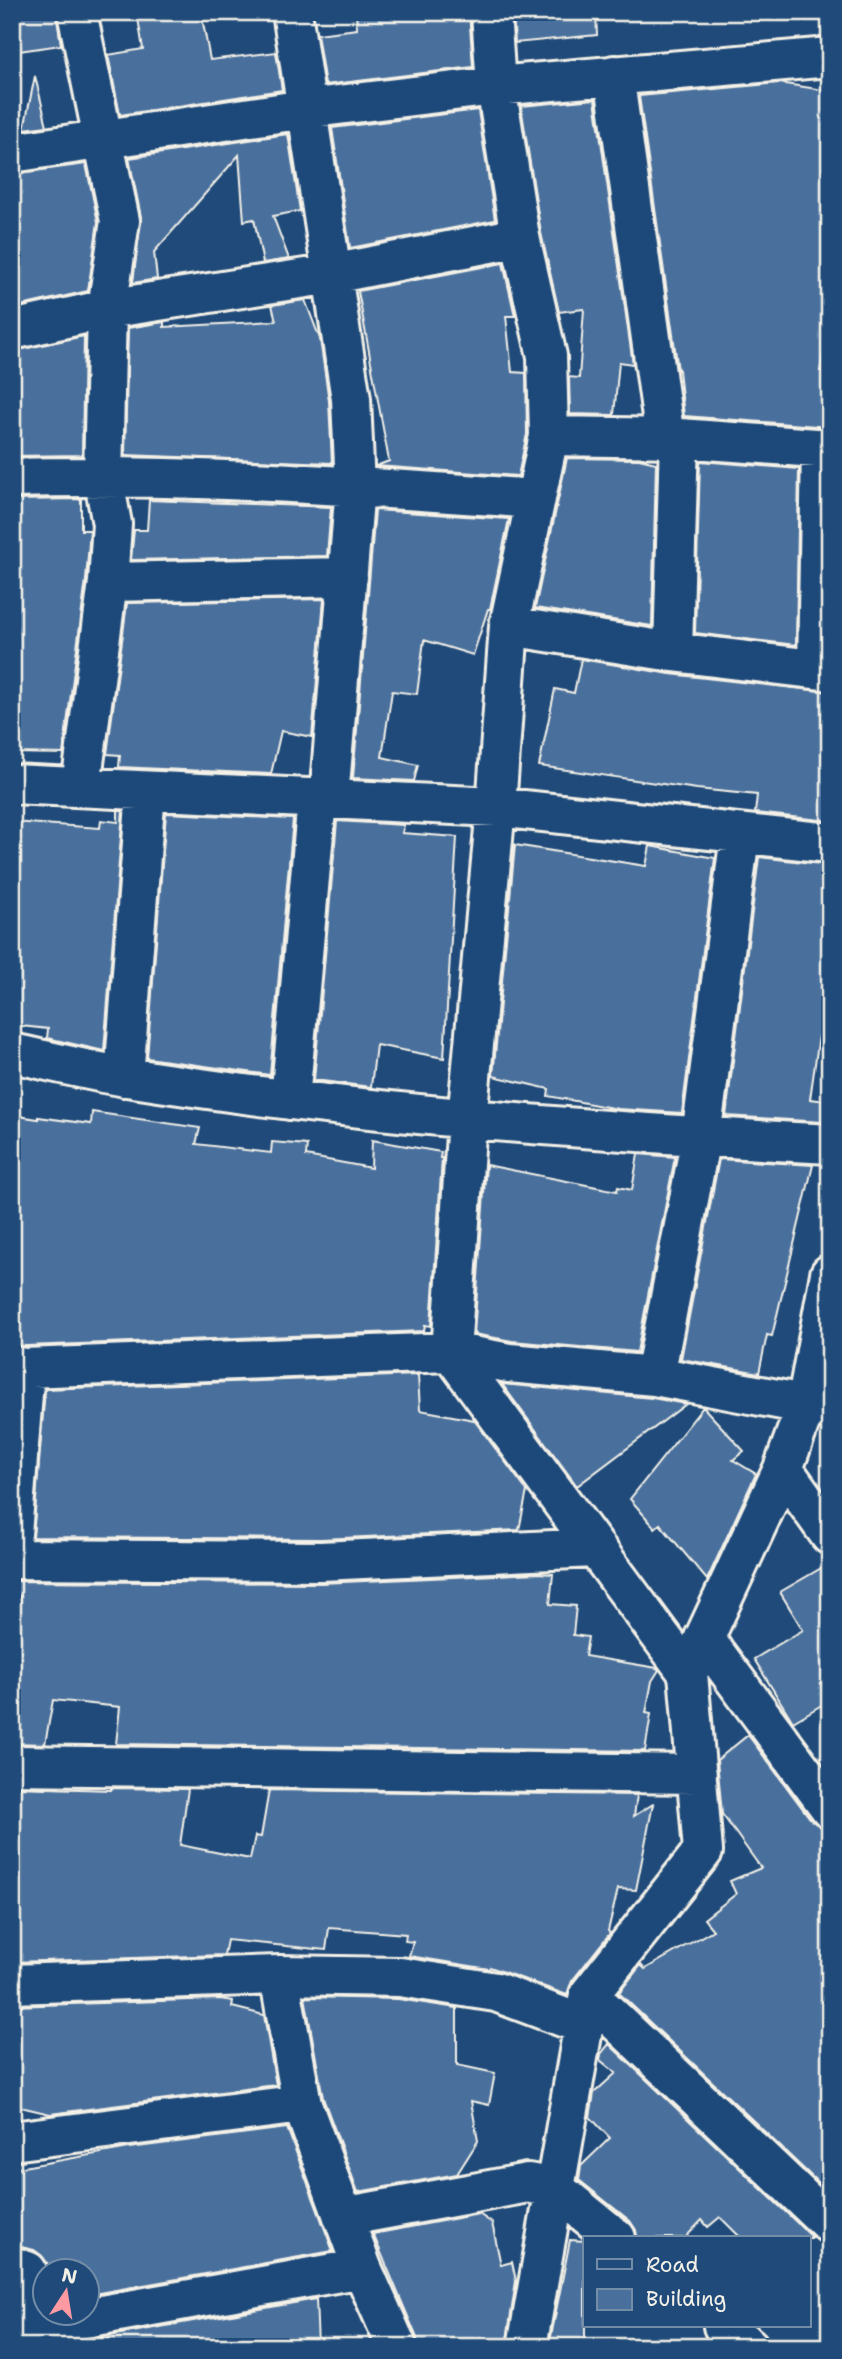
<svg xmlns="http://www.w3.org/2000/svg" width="842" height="2359" font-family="'Shantell Sans',sans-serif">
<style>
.built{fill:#305886}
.building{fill:#496f9d;stroke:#f4f1e8;stroke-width:2}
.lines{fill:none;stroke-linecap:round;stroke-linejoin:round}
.street-casing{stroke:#f4f1e8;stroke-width:44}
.street{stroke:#1f4a7a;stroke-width:38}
</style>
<rect width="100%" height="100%" fill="#1f4a7a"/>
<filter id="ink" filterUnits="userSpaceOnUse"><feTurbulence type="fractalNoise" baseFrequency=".0143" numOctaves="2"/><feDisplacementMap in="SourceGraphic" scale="14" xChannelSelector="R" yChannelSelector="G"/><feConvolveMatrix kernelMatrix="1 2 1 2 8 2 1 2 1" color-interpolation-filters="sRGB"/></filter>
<g filter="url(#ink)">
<!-- built -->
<path class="built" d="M621 12H765L622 24Z"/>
<!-- building -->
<path class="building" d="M12 12H56L61 45 12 52Z
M137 12H201L210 60 276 52 282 90 120 115 108 55 143 49Z
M356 12H469L473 67 325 85 317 34 357 29Z
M513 12H596L597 35 515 43Z
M35 76 47 126 24 129Z
M779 83 830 91V319L820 371H830V427L684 416 679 370H678L639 96Z
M595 99 633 364 619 362 614 415 570 414 569 377 579 378 584 309 559 312 541 233 521 106Z
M478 110 495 220 350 248 332 128Z
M288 134 300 211 273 216 289 259 263 263 254 219 244 221 239 155 154 252 157 279 133 283 141 217 129 158Z
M86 164 98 222 88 291 12 308V174Z
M503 263 515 316H506L512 372 526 373 527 434 518 476 376 466 389 461 358 291Z
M305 300 320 339 329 401 332 463 125 455 128 328 164 322V327L276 321 272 305Z
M84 336 82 455 12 456V351Z
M567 458 639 459 656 463 652 626 535 608Z
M700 461 799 469 796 645 695 633Z
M81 499V530H90L86 580 63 754 12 753V500Z
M149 500 331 507 327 556 131 560 134 530H147Z
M375 510 509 519 490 609H488L473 655 424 640 417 694 392 691 382 757 418 765 414 781 353 778Z
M324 599 312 737 281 731 271 774 119 767 120 755 107 754 127 603Z
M581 659 670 674 830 692V821L755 813 757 795 697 789 539 766 555 689 574 693Z
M118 811H123L104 1051 47 1038 48 1029 12 1025V822L100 828 101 820 118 822Z
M166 813 293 819 270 1075 147 1058Z
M337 821 404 825 402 833 457 837 444 1058 376 1045 371 1087 314 1080Z
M515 845 646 866 650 846 715 858 682 1113 618 1109 548 1096 549 1089 493 1076Z
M759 857 830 865V1024L821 1022 810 1099 828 1101 823 1122 726 1116Z
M92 1112 200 1128 196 1144 271 1153 272 1142 307 1145 306 1156 371 1168 372 1140 441 1152 440 1158H442L431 1326 425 1325 424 1331 26 1346 12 1345V1115L38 1119V1117L91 1124Z
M638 1154 675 1157 637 1352 512 1341 474 1334 486 1165 617 1191 618 1187 632 1190Z
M719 1159 813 1165 772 1336 767 1335 759 1373 681 1359Z
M418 1375 420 1410 474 1420 527 1491 519 1530 321 1539 33 1537 45 1389Z
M502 1384 652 1398 686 1404 577 1486Z
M703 1407 744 1451 733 1460 756 1474 707 1580 660 1524 655 1528 630 1499Z
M830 1563V1700L793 1722 754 1659 803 1630 780 1592Z
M538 1573 553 1574 550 1604 576 1606 573 1635 588 1637 585 1656 657 1668 659 1670 652 1681 646 1713 651 1714 645 1751 116 1744 120 1707 53 1700 45 1744 12 1743V1664L20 1596 12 1594 15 1581 321 1583Z
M748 1735 812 1821 823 1828 830 1838V2194L619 1993 641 1965 645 1969 713 1930 704 1919 736 1894 730 1881 761 1868 722 1814 717 1760Z
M14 1787 111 1790V1788L188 1789 180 1845 250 1859 255 1836 261 1837 269 1790 637 1795 634 1816 653 1804 636 1890 618 1889 608 1931 610 1933 572 1981 567 1995 490 1967 489 1969 409 1956 413 1942 405 1941 406 1934 329 1928 326 1950 227 1940 224 1955 12 1962Z
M305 1997 398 1999 457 2008V2065L495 2073 489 2105 471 2101 478 2141 457 2174 358 2192 323 2098Z
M220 1999 233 2001 232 2007 264 2015 276 2085 50 2114 12 2105V2006Z
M609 2044 813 2238H741L720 2217 708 2227 702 2220 685 2238H637L636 2230 630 2221 579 2180 581 2166 610 2138 590 2117 594 2093 616 2073 600 2060 601 2054Z
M287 2128 333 2251 88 2295V2272H48V2264L42 2256 34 2250 12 2245V2169L129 2148Z
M479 2214 492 2223 501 2265 512 2262 516 2281 506 2347H418L417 2338 373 2234Z
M570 2240 585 2241V2347H549Z
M316 2299 318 2345 311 2347H49Z"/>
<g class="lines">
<!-- street casing -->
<g class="street-casing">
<path id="street" d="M77 12 120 221 107 309 103 476 112 524 108 582 81 786
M292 12 351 399 355 487 329 798
M491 12 496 86 520 237 547 356 549 436 509 626 496 807 467 1120 451 1352 688 1673
M614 75 665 438
M12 153 305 109 496 86 830 57
M12 330 107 309 332 274 520 237
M549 436 679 438 830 449
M12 478C187 473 362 487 536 499
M108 582 348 577
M509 626 673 652 830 671
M673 652 679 438
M817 669 821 448
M12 784 496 807 830 843
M12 1053C50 1061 88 1071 127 1077 359 1114 595 1131 830 1144
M124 1077 146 791
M290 1100 317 799
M12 1366 25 1368 451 1352 509 1363 655 1376 830 1409
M655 1376 701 1137 740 835
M783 1469 830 1535
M12 1534 25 1368
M12 1559 321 1561 595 1548
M704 1638 830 1808
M12 1765 697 1774
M279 1975 302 2104 362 2268 397 2347
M12 1984 279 1975 400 1977 496 1992 584 2025
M589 1995 830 2224
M12 2141 302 2104
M343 2217 528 2183 554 2188 616 2238
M12 2266 27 2271 12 2340
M723 2326 749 2347
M13 2331 362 2268
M527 2347 589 1995 703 1851 688 1673 783 1469 806 1406 830 1274"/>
</g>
<!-- street -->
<use href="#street" class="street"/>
</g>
</g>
<!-- margin -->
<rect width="842" height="2359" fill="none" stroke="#1f4a7a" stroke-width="42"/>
<rect x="21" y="21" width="800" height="2317" fill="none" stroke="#f4f1e8" stroke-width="2.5" filter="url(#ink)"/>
<!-- legend -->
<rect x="583" y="2236" width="228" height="91" fill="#1f4a7a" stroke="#748da6" stroke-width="2"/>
<rect x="597" y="2259" width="35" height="10" fill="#1f4a7a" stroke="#748da6" stroke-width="2"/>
<text x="646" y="2272" font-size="21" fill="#f4f1e8">Road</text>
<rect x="597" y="2289" width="35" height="21" fill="#496f9d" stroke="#748da6" stroke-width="2"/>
<text x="646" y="2306" font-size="21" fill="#f4f1e8">Building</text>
<!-- north arrow -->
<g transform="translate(66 2292) rotate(12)"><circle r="33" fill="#1f4a7a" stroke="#748da6" stroke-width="2"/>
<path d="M0-5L12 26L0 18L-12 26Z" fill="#ff9aa2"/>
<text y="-10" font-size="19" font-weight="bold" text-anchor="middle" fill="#f4f1e8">N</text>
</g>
</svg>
